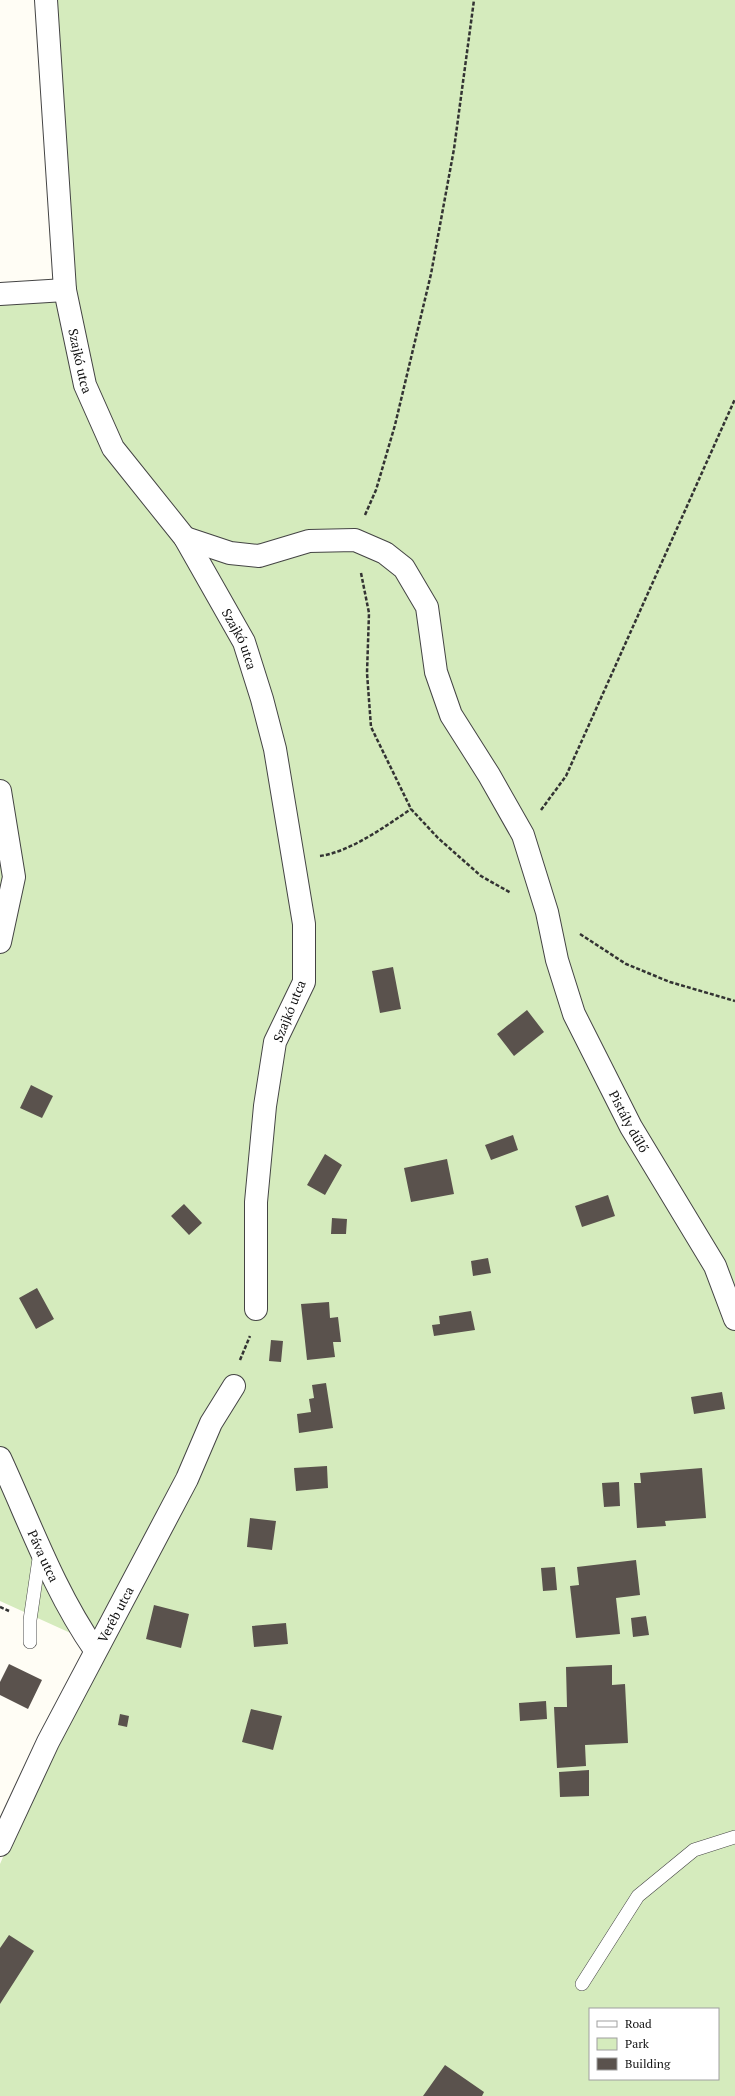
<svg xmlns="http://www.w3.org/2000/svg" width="735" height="2096" font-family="'PT Serif',serif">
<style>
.green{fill:#d5ebbd;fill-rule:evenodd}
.building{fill:#5a524d}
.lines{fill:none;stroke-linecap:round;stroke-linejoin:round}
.lane-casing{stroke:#444;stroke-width:14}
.street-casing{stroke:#444;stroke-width:24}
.path{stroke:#333;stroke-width:2.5;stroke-dasharray:4 2;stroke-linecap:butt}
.lane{stroke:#fff;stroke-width:13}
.street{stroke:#fff;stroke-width:22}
.labels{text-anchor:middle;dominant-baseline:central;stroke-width:4;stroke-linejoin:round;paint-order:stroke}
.street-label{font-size:13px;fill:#111;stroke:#fff}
</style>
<rect width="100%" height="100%" fill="#fffdf5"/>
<!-- green -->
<path class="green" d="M53 0H735V2096H0V1864L17 1825 108 1650 0 1601V304L70 300ZM590 2009H718V2079H590Z"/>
<!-- building -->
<path class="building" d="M393 967 401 1009 380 1013 372 971Z
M527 1010 544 1032 514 1056 497 1034Z
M31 1085 53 1096 42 1118 20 1108Z
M513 1135 518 1150 491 1160 485 1145Z
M325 1154 342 1165 325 1195 307 1185Z
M447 1159 454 1194 411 1202 404 1168Z
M608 1195 615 1216 582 1227 575 1206Z
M184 1204 202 1223 189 1235 171 1216Z
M332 1218 347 1219 346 1234H331Z
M488 1258 491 1273 473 1276 471 1261Z
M37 1288 54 1319 36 1329 19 1298Z
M329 1302 330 1318 338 1317 341 1342H333L335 1357 307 1360 301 1304Z
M471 1311 475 1330 434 1336 432 1325 440 1324 439 1316Z
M271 1340 283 1341 281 1362 269 1361Z
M326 1383 333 1428 299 1433 297 1414 311 1412 309 1399 314 1398 312 1385Z
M722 1392 725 1409 694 1414 691 1397Z
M327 1466 328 1488 296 1491 294 1468Z
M702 1468 706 1518 665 1521 666 1526 637 1528 634 1483H641L640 1473Z
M619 1482 620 1506 604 1507 602 1483Z
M250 1518 276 1521 272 1550 247 1547Z
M636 1560 640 1595 616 1598 620 1634 576 1638 570 1586 579 1585 577 1567Z
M555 1567 557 1590 543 1591 541 1568Z
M154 1605 189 1614 181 1648 146 1639Z
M646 1616 649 1635 633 1637 631 1618Z
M286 1623 288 1644 254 1647 252 1626Z
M9 1664 42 1680 28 1709 0 1695V1682Z
M612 1665V1685L625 1684 628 1743 585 1745 586 1766 557 1768 554 1707H567L566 1667Z
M546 1701 547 1719 520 1721 519 1703Z
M251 1709 282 1716 273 1750 242 1742Z
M120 1714 129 1716 127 1727 118 1725Z
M589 1770V1796L560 1797 559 1772Z
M9 1935 34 1951 0 2004V1948Z
M445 2065 484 2092 482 2096H423Z"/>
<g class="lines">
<!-- lane casing -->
<g class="lane-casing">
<path id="lane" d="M30 1642V1620L40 1552
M582 1984 638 1896 694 1850 735 1837"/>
</g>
<!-- street casing -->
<g class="street-casing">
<g id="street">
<path id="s1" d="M46 0 65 290 85 385 113 448 185 538 244 642 262 699 275 749 304 924V982L275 1042 265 1106 256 1202V1309"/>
<path d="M0 294 65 290"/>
<path id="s2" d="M185 538 230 553 259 556 309 541 355 540 385 553 404 568 427 607 436 672 451 715 489 775 523 835 547 912 557 960 574 1014 631 1127 715 1266 735 1319"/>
<path d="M0 791 14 877 0 942"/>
<path id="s3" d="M0 1458C30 1523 54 1591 95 1650"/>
<path id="s4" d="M0 1845 48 1742 187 1479 211 1423 234 1386"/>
</g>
</g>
<!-- path -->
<path class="path" d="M365 515 376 490 395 425 431 274 454 149 474 0
M361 573 369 613 367 673 371 727 411 809 438 838 481 876 511 893
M541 810 566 776 735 399
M320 856C350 852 386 826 411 809
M580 934 626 964 670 982 735 1001
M240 1360 250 1336
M0 1607 9 1611"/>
<!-- lane -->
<use href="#lane" class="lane"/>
<!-- street -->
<use href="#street" class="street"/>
</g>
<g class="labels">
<!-- street labels -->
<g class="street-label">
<text stroke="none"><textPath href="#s1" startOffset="363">Szajkó utca</textPath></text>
<text stroke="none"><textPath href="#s1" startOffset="687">Szajkó utca</textPath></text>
<text transform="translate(289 1011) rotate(-68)">Szajkó utca</text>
<text stroke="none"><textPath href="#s2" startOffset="835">Pistály dűlő</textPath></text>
<text stroke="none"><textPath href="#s3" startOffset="107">Páva utca</textPath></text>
<text stroke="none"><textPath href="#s4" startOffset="258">Veréb utca</textPath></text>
</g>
</g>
<!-- legend -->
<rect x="589" y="2008" width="130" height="72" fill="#ffffff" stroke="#a0a0a0"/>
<rect x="597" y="2021" width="20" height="6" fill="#ffffff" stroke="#a0a0a0"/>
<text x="625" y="2028" font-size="12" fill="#111111">Road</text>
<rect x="597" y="2038" width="20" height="12" fill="#d5ebbd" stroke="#a0a0a0"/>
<text x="625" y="2048" font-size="12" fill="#111111">Park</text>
<rect x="597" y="2058" width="20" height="12" fill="#5a524d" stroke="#a0a0a0"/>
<text x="625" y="2068" font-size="12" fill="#111111">Building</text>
</svg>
